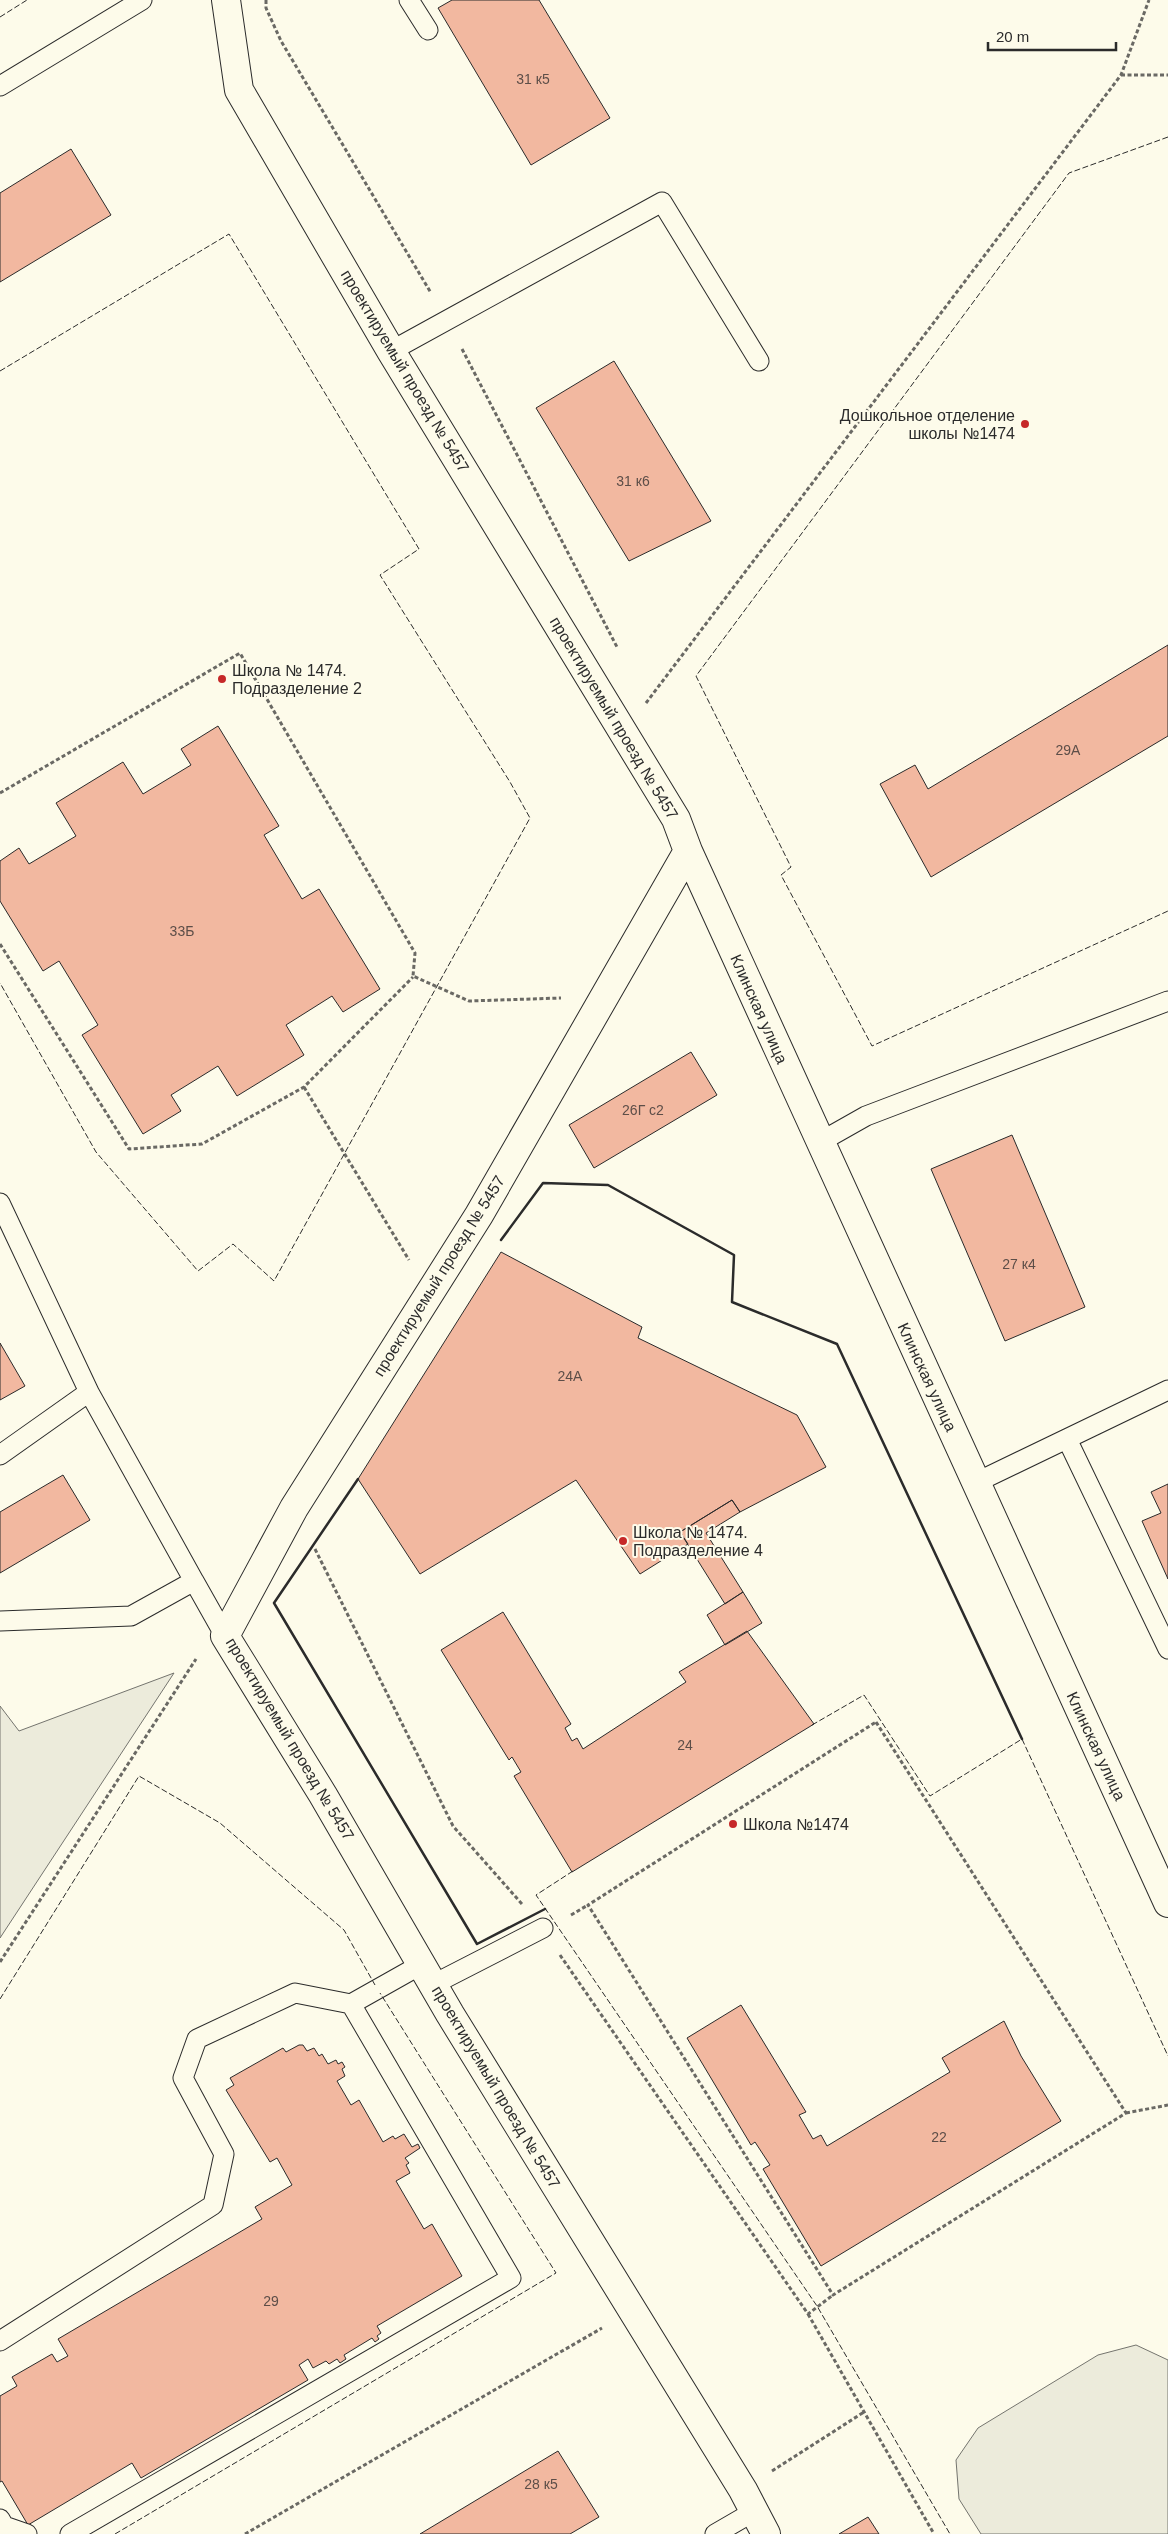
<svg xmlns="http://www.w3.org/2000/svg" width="1168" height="2534" font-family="Helvetica,sans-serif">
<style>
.green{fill:#ecebdb;stroke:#74746e}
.building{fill:#f2b8a0;stroke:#2b2b2b}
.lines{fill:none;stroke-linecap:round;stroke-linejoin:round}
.service-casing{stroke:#2b2b2b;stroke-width:21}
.minor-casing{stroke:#2b2b2b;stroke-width:30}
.path{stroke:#6a6964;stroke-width:3;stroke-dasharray:4 2.5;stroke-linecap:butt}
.service{stroke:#fdfbea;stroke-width:19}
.minor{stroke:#fdfbea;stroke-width:28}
.fence{stroke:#2b2b2b;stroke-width:1;stroke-dasharray:6 2.5;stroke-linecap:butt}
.wall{stroke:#2b2b2b;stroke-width:2.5}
.poi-dot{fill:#c62828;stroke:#fdfbea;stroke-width:2}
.labels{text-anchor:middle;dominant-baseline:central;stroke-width:4;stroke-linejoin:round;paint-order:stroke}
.number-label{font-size:14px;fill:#5d4e48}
.street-label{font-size:16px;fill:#2b2b2b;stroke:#fdfbea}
.poi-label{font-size:16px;fill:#2b2b2b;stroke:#fdfbea;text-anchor:start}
</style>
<rect width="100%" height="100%" fill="#fdfbea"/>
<!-- green -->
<path class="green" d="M174 1673 0 1938V1706L19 1731Z
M1136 2345 1168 2360V2534H981L959 2499 956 2460 978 2428 1098 2355Z"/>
<!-- building -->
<path class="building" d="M452 0H539L610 118 531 165 438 8Z
M71 149 111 215 0 282V193Z
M614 361 711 521 629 561 536 408Z
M1168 645V736L931 877 880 784 915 765 928 789Z
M218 726 279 826 264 835 302 899 319 889 380 989 343 1012 332 996 286 1025 304 1055 237 1096 218 1066 171 1095 181 1111 143 1134 82 1035 98 1025 59 961 43 971 0 901V861L19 848 29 864 76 836 56 803 123 762 143 794 191 765 181 749Z
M691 1052 717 1095 594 1168 569 1125Z
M1012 1135 1085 1307 1005 1341 931 1169Z
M501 1252 642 1327 638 1338 797 1415 826 1467 740 1512 732 1500 680 1532 688 1544 640 1574 576 1480 420 1574 358 1479Z
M0 1343 25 1386 0 1400Z
M63 1475 90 1520 0 1573V1512Z
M1168 1484V1579L1142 1521 1161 1513 1151 1492Z
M732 1500 740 1512 706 1533 743 1592 725 1604 680 1532Z
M743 1592 762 1623 725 1645 707 1615Z
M503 1612 571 1724 565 1728 572 1741 577 1738 583 1749 686 1682 679 1672 747 1631 814 1724 572 1872 514 1776 521 1772 512 1757 509 1760 441 1650Z
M741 2005 806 2112 799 2115 813 2139 821 2135 827 2146 950 2072 942 2058 1004 2021 1021 2056 1061 2121 821 2266 763 2169 770 2165 755 2142 751 2145 687 2038Z
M299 2045H303L307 2051 314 2048 319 2056 322 2054 328 2064 336 2060 338 2064 342 2062 345 2067 342 2069 345 2076 337 2081 351 2105 359 2100 383 2142 393 2136 395 2139 404 2134 412 2147 418 2144 420 2148 405 2158 409 2163 406 2165 410 2173 396 2181 424 2229 432 2224 462 2276 377 2326 381 2333 377 2336 379 2339 375 2342 372 2338 344 2355 346 2359 340 2363 337 2359 329 2364 326 2361 313 2368 308 2359 299 2365 308 2380 141 2478 132 2463 28 2525 2 2481 0 2482V2396L17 2386 12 2377 52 2354 57 2362 68 2356 58 2339 262 2219 255 2207 292 2185 277 2158 270 2162 226 2090 234 2085 230 2078 283 2048 286 2052Z
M558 2451 599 2517 570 2534H420Z
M868 2517 879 2534H839Z"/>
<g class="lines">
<!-- service casing -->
<g class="service-casing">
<path id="service" d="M409 0 428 30
M0 86 142 0
M391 351 662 202 759 361
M820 1142 866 1116 1168 1001
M0 1203 89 1392
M1067 1439 1168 1649
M0 1455 89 1392 194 1581
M975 1483 1168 1390
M0 1621 131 1616 194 1581 225 1636
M434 1984 543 1928
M351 2004 422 1964
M0 2341 213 2205 224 2154 183 2078 197 2039 295 1993 351 2004 511 2278 70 2534
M0 2519 4 2526 27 2534
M715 2534 753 2512"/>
</g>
<!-- minor casing -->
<g class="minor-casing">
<path id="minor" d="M226 0 239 90 391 351 676 819 688 851 479 1215 294 1508 225 1636 323 1795 450 2014 743 2490 766 2534
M688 851 1168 1903"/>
</g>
<!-- path -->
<path class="path" d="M266 0V8L281 41 431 293
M1121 75H1168
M462 349 617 647
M646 703 1121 75 1149 0
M0 793 240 653 415 953 413 976 469 1001 561 998
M0 944 129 1149 202 1144 304 1087 413 977
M304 1087 409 1260
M315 1549 453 1826 522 1904
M876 1722 1126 2113 833 2295 588 1905Z
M571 1915 588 1905
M560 1955 808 2314 833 2295
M0 1962 196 1659
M1126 2113 1168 2105
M808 2314 934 2534
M772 2471 864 2412
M245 2534 602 2328"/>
<!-- service -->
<use href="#service" class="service"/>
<!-- minor -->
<use href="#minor" class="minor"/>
<!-- fence -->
<path class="fence" d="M0 17 27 0
M1168 137 1069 173 696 676 791 867 781 875 872 1046 1168 911
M0 371 229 234 419 549 380 575 510 782 530 818 274 1281 233 1244 198 1271 96 1152 0 983
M812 1725 864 1695 930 1796 1022 1739 1168 2056
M573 1871 536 1895 817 2306 950 2534
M0 1999 139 1776 220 1823 344 1930 375 1985
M115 2534 556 2273 380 1993"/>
<!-- wall -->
<path class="wall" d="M501 1240 543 1183 608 1185 734 1255 732 1302 837 1344 1022 1739
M358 1479 274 1603 477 1944 545 1909"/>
</g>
<!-- markers -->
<g class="poi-dot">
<circle cx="1025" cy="424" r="5"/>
<circle cx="222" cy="679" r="5"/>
<circle cx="623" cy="1541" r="5"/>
<circle cx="733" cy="1824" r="5"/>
</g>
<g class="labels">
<!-- number labels -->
<g class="number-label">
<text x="533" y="79">31 к5</text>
<text x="633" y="481">31 к6</text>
<text x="1068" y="750">29А</text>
<text x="182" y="931">33Б</text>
<text x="643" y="1110">26Г с2</text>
<text x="1019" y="1264">27 к4</text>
<text x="570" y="1376">24А</text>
<text x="685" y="1745">24</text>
<text x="939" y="2137">22</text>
<text x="271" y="2301">29</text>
<text x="541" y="2484">28 к5</text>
</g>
<!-- street labels -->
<g class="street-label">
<text transform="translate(405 371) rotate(59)">проектируемый проезд № 5457</text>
<text transform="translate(614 718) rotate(59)">проектируемый проезд № 5457</text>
<text transform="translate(759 1009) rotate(66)">Клинская улица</text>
<text transform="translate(439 1276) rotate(-58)">проектируемый проезд № 5457</text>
<text transform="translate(927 1377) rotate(65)">Клинская улица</text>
<text transform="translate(290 1739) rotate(59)">проектируемый проезд № 5457</text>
<text transform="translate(1096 1746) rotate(65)">Клинская улица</text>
<text transform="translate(496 2087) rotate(59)">проектируемый проезд № 5457</text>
</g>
<!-- poi labels -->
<g class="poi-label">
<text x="1015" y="415" text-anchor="end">Дошкольное отделение<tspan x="1015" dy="18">школы №1474</tspan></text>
<text x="232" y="670">Школа № 1474.<tspan x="232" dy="18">Подразделение 2</tspan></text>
<text x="633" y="1532">Школа № 1474.<tspan x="633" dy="18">Подразделение 4</tspan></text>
<text x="743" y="1824">Школа №1474</text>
</g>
</g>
<!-- scale -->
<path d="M988 42v8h128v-8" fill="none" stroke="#2b2b2b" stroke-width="2.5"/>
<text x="996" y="42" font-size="15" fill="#2b2b2b" stroke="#fdfbea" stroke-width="4" paint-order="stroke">20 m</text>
</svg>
